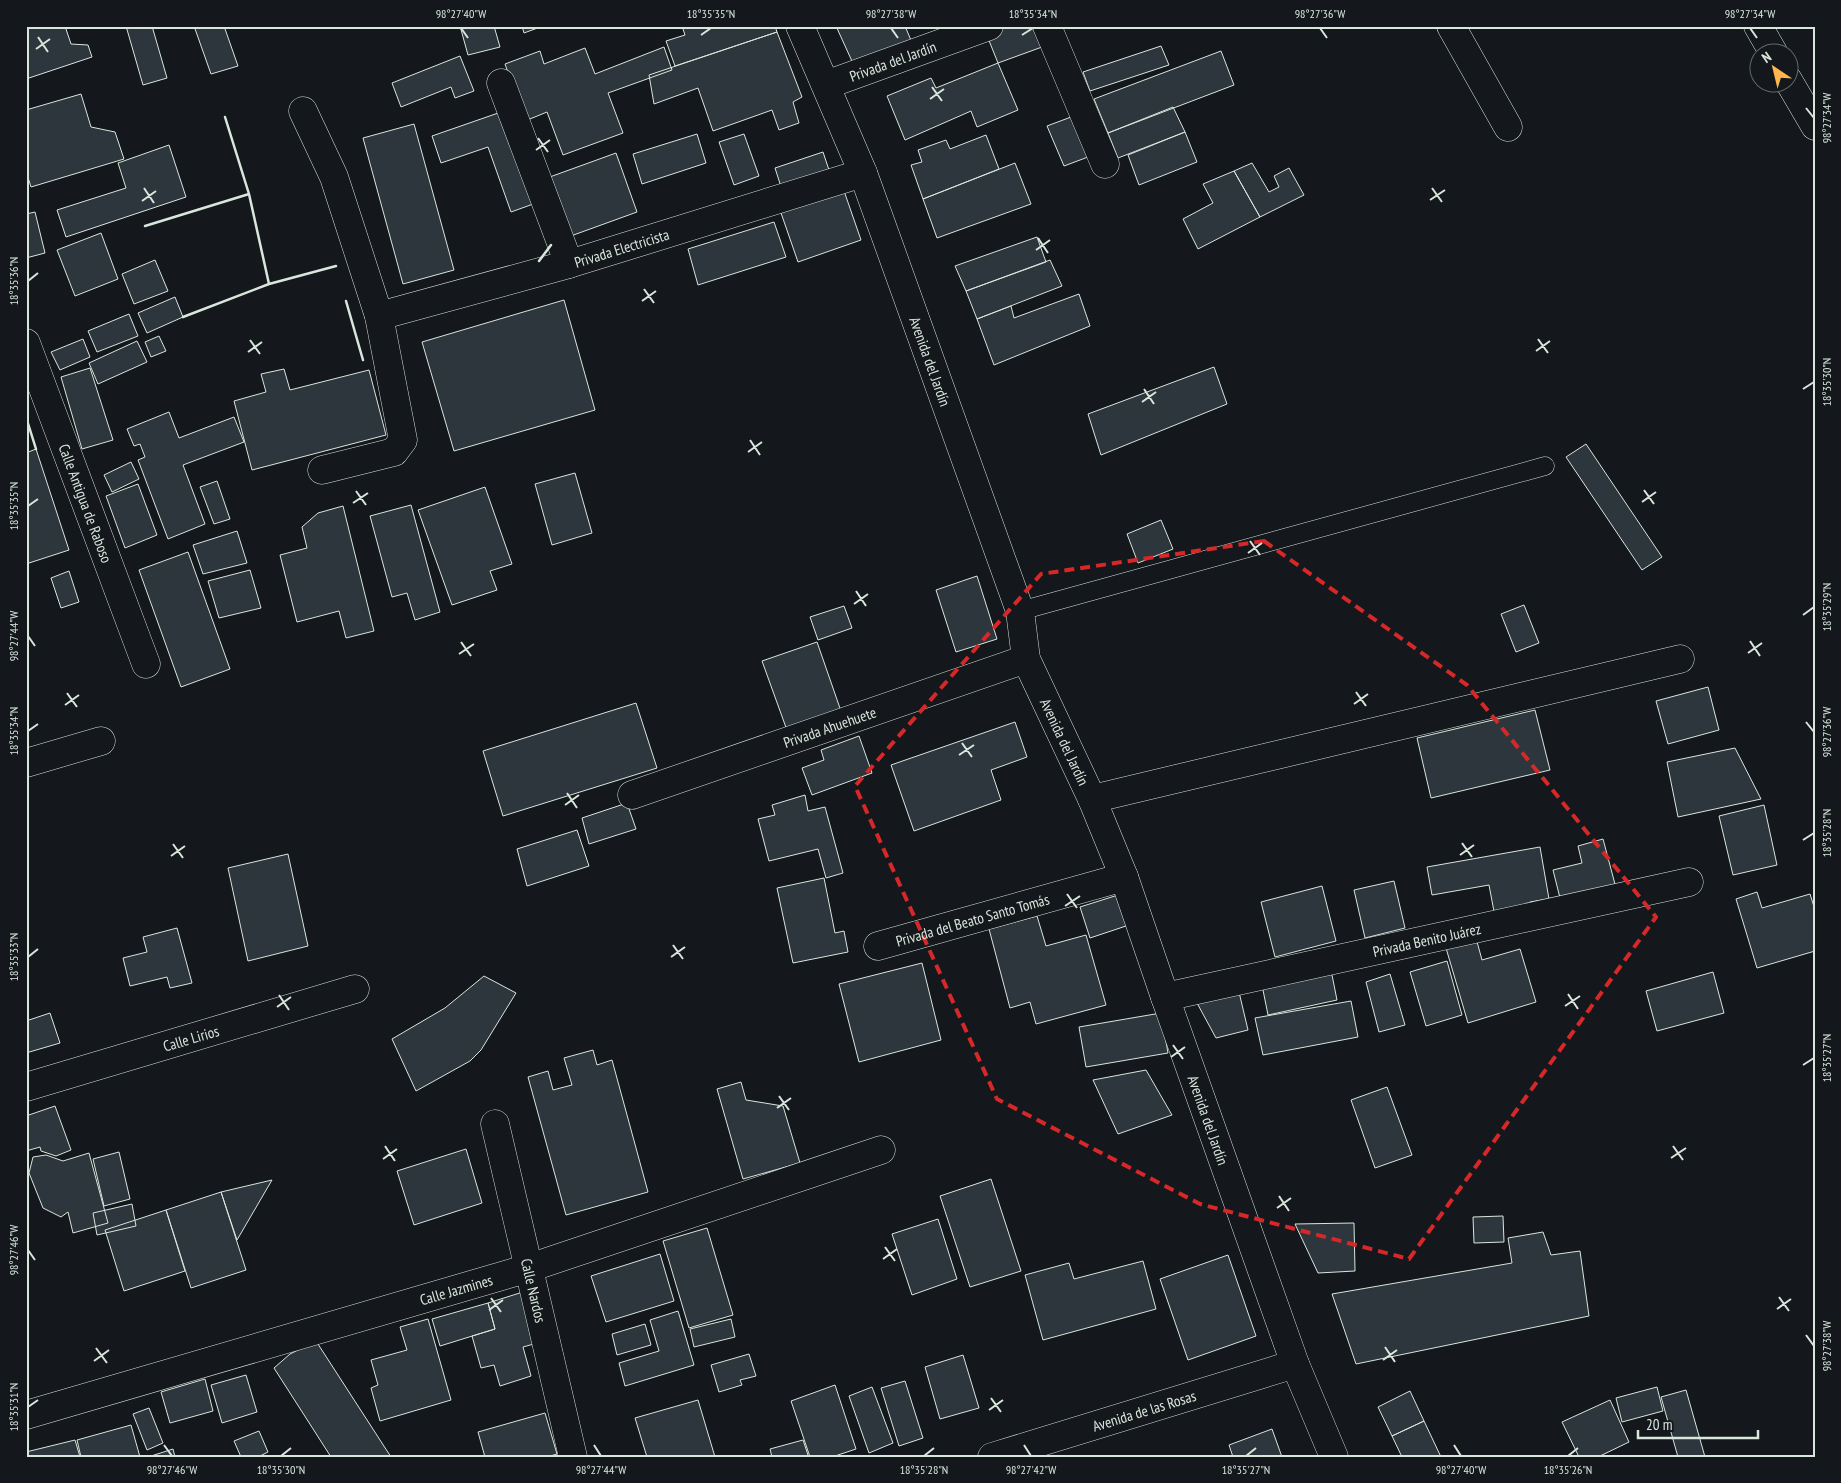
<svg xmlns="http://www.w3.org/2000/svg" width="1841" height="1483" font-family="'PT Sans Narrow',sans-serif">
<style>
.building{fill:#2c363c;stroke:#d8e6dc}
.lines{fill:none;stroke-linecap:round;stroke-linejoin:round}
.service-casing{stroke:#d8e6dc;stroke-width:19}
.minor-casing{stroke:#d8e6dc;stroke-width:29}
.secondary-casing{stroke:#d8e6dc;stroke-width:29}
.service{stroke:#14181c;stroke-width:18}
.minor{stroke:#14181c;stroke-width:28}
.secondary{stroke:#14181c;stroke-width:28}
.wall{stroke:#d8e6dc;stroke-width:2.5}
.marked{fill:none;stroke:#d62828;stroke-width:4;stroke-dasharray:10 6;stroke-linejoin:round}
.ticks{fill:none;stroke:#d8e6dc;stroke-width:2}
.labels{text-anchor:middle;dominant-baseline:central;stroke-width:4;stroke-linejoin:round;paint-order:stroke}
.street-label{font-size:15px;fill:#d8e6dc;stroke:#14181c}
.neatline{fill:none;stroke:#d8e6dc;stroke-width:2}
.ticks-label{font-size:12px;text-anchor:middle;fill:#d8e6dc}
</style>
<rect width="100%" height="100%" fill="#14181c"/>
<!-- building -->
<path class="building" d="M26 26H65L71 44 88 45 92 57 26 79Z
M126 26H152L167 78 143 85Z
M194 26H224L238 66 211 74Z
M460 26H494L500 47 468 55Z
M522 26H543L524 33Z
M682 26H775L777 32 675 66 666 41 685 35Z
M836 26H905L913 45 856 70Z
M1004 26H1032L1042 47 998 63 986 33Z
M777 32 802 97 793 102 799 123 779 130 772 110 713 131 698 88 654 104 649 75Z
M1161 46 1169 65 1090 91 1083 72Z
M664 47 672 70 608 93 623 133 563 155 547 112 525 121 505 64 540 51 544 64 585 48 595 74Z
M1221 51 1234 85 1108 133 1094 99Z
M460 56 474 91 455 98 451 87 401 107 392 83Z
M998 63 1018 110 977 127 971 111 905 140 887 96 931 78 936 88Z
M81 94 91 127 115 132 124 159 31 187 26 171V143H28L26 136V110Z
M1173 107 1185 132 1118 158 1108 133Z
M504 111 536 203 511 212 488 147 441 163 432 136Z
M1079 114 1096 154 1064 166 1047 126Z
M414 124 454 270 403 284 363 138Z
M1185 132 1197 162 1139 185 1128 155Z
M697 134 706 163 642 184 633 154Z
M744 134 759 176 734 185 719 142Z
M986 135 999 169 923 199 911 165 922 162 918 150 946 140 950 149Z
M169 145 186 197 66 237 57 210 126 188 118 163Z
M823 152 831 176 783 193 775 168Z
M616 153 637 212 568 237 547 178Z
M1015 163 1031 204 937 238 923 199Z
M1252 163 1269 192 1279 187 1274 176 1289 168 1304 195 1260 217 1234 171Z
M1234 171 1260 217 1198 249 1183 219 1213 203 1203 184Z
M843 188 861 240 798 262 780 210Z
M35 212 45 253 26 258V214Z
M774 222 786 257 698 285 688 249Z
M101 233 118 279 75 296 57 250Z
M1037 237 1046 262 966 291 955 266Z
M155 260 168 291 134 304 122 274Z
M1050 260 1062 286 977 319 966 291Z
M1079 294 1090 326 994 365 977 319 1011 306 1014 318Z
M175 297 183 317 147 333 138 313Z
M564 300 595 410 454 451 422 342Z
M129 314 138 336 97 352 88 331Z
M159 336 166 351 151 357 145 342Z
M83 339 90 357 60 370 51 352Z
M137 341 147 362 98 384 89 363Z
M1214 367 1227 404 1101 455 1088 414Z
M90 368 113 440 82 449 61 377Z
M284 369 290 390 369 370 386 435 252 470 234 401 266 392 261 374Z
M169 412 179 438 234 417 244 442 183 465 205 524 168 539 138 460 145 457 140 444 134 446 127 429Z
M1586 444 1662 557 1642 570 1566 457Z
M36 449 69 550 26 564V453Z
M131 462 139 479 112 492 104 475Z
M575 473 592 533 552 545 535 484Z
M217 481 230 519 214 524 200 487Z
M138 484 157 535 125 548 106 496Z
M485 487 512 564 490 571 497 590 452 605 418 510Z
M411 505 440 612 415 620 407 593 392 597 370 516Z
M343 506 374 631 346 638 339 611 297 622 280 555 307 548 302 527 318 513Z
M1161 520 1173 549 1138 563 1127 534Z
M237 531 247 563 203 574 193 545Z
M188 552 230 669 181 687 139 570Z
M250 570 261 608 219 618 208 581Z
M69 571 79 602 61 608 51 578Z
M977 576 997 639 956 652 936 590Z
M1524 605 1539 643 1516 652 1501 614Z
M844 606 852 628 818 640 810 617Z
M817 642 842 714 788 733 762 661Z
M1708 687 1719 730 1668 744 1656 701Z
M636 703 657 768 503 816 483 751Z
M1535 710 1550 770 1431 798 1417 738Z
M1015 722 1027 757 991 770 1001 800 914 831 891 765Z
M859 736 872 773 812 795 802 768 824 760 821 750Z
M1735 748 1761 799 1678 817 1667 762Z
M805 795 808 811 825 807 843 873 826 878 818 849 769 861 758 819 775 815 772 805Z
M627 803 636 829 589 844 582 818Z
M1764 805 1777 865 1733 875 1719 816Z
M577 830 589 866 527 886 517 849Z
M1603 839 1616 888 1561 902 1553 870 1582 863 1578 846Z
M1540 847 1549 899 1530 902 1533 915 1496 922 1489 885 1432 895 1427 867Z
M288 854 308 946 248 961 228 868Z
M824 878 835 933 844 931 848 952 793 963 777 888Z
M1394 881 1405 928 1365 938 1354 890Z
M1322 886 1336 941 1275 957 1261 902Z
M1757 892 1762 908 1810 894 1815 910V951L1757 968 1736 899Z
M1118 895 1129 925 1090 938 1080 907Z
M1037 916 1046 946 1086 935 1106 1005 1036 1024 1030 1002 1010 1008 989 929Z
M177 928 192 983 170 988 167 977 130 986 123 958 147 952 143 937Z
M1476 938 1482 960 1520 949 1536 1002 1468 1023 1446 948Z
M1447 961 1462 1015 1426 1026 1410 972Z
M922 963 941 1040 859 1062 839 984Z
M1330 965 1337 1000 1268 1015 1261 980Z
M1713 972 1724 1013 1657 1031 1646 991Z
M1390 974 1405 1025 1379 1032 1366 982Z
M484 976 516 993 481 1050 470 1061 416 1091 392 1039 445 1008Z
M1239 992 1248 1030 1216 1038 1197 1003Z
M1351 1001 1358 1037 1263 1055 1255 1018Z
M50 1013 60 1043 26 1053V1021Z
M1161 1013 1168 1053 1086 1067 1079 1027Z
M593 1050 597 1065 612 1060 648 1192 566 1215 528 1077 548 1071 553 1090 572 1085 564 1058Z
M1146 1070 1172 1115 1118 1134 1093 1080Z
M741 1082 746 1100 783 1106 800 1163 743 1179 717 1089Z
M1387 1087 1412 1155 1375 1168 1351 1100Z
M55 1106 71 1150 56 1156 41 1151 40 1147 26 1151V1116Z
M466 1149 482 1203 414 1225 397 1171Z
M119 1152 130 1199 104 1206 93 1159Z
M89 1153 108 1223 73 1233 68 1212 61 1217 43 1208 29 1173 33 1157 46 1155 63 1161Z
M991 1179 1021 1271 970 1287 940 1196Z
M272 1180 237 1240 221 1192Z
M221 1192 246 1270 191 1288 166 1210Z
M132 1204 136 1226 97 1235 93 1213Z
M166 1210 185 1271 124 1291 105 1230Z
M1503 1216 1504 1242 1474 1243 1473 1217Z
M938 1219 957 1279 912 1295 892 1234Z
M1354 1223 1355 1271 1318 1273 1295 1224Z
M707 1228 733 1315 689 1328 663 1241Z
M1543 1232 1551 1255 1580 1251 1589 1316 1356 1364 1332 1294 1512 1263 1508 1238Z
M660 1254 674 1301 606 1322 591 1276Z
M1228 1255 1256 1336 1188 1360 1160 1279Z
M1143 1261 1156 1309 1043 1340 1025 1275 1069 1263 1074 1279Z
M526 1291 541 1342 523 1347 531 1376 500 1386 494 1365 481 1368 472 1336 495 1329 488 1303Z
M488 1303 495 1329 440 1346 432 1319Z
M678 1311 694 1365 625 1386 619 1363 659 1351 650 1320Z
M428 1319 451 1400 380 1421 371 1388 378 1385 371 1360 407 1350 400 1327Z
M731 1319 735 1337 694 1347 690 1329Z
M645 1324 651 1345 617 1355 612 1334Z
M316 1341 391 1457H331L274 1368 290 1354Z
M749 1354 756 1376 740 1380 742 1385 719 1392 711 1365Z
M963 1355 979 1408 940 1419 925 1367Z
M246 1375 257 1412 222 1423 211 1385Z
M205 1379 213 1411 170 1423 161 1392Z
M905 1381 923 1438 899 1446 881 1388Z
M835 1385 856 1449 832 1457H810L791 1401Z
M872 1387 893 1443 869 1453 849 1396Z
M1657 1387 1663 1411 1622 1422 1616 1398Z
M1686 1390 1705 1457H1678L1661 1397Z
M1410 1391 1424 1421 1392 1436 1378 1407Z
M698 1400 715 1457H647L635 1418Z
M1610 1400 1629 1442 1598 1457H1579L1562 1422Z
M149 1408 163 1443 147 1450 133 1414Z
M545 1413 557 1454 547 1457H485L478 1432Z
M1424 1421 1441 1457H1402L1392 1436Z
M131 1425 140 1457H81L77 1440Z
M1272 1429 1282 1457H1233L1229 1445Z
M259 1431 268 1452 258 1457H241L234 1441Z
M75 1440 80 1457H26V1452Z
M803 1440 808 1455 803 1457H772L770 1449Z
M173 1449 175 1457H148Z"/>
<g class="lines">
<!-- service casing -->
<g class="service-casing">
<path id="service" d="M1020 611 1545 466"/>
</g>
<!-- minor casing -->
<g class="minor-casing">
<g id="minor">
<path d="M1047 26 1105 164"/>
<path d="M1451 26 1508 127"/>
<path d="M1758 26 1773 52"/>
<path d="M1788 80 1815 126"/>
<path d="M501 83 569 264"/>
<path id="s1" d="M826 85 989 26"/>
<path d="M303 111 334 177 379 316 403 440 394 452 322 470"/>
<path id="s2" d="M379 316 569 264 863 173"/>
<path id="s3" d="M26 343 146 664"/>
<path d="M26 763 101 741"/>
<path id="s4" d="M632 795 1026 659"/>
<path d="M1092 799 1680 659"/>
<path id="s5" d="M878 946 1124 877"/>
<path id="s6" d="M1165 997 1689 882"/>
<path id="s7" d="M26 1087 355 989"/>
<path id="s8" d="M495 1124 573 1457"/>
<path id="s9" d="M26 1415 529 1268 881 1150"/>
<path id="s10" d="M992 1457 1295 1364"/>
</g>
</g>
<!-- secondary casing -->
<g class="secondary-casing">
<g id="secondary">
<path id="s11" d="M800 26 863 173 1020 611 1026 659 1092 799 1124 877 1165 997 1295 1364 1334 1457"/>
</g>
</g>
<!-- service -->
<use href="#service" class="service"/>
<!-- minor -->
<use href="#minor" class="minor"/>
<!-- secondary -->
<use href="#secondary" class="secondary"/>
<!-- wall -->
<path class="wall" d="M225 117 249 194 269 284
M145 226 249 194
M539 261 551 245
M346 301 363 360
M183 317 269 284 336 266
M26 417 36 449"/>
</g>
<!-- marked area -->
<path class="marked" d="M1264 541 1467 685 1656 917 1409 1259 1200 1204 997 1099 855 786 1041 574Z"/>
<!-- ticks -->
<path class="ticks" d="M461 28 468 38M891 28 898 38M1320 28 1327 38M1750 28 1757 38M701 35 711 28M1022 35 1033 28M38 37 48 52M36 49 50 39M932 87 942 101M930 99 944 89M1806 108 1814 118M538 138 548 152M536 150 550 140M144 188 154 203M1432 188 1442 202M1430 200 1445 190M142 201 156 191M1038 238 1048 253M1036 250 1050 240M28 281 38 273M644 289 654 303M642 301 656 291M1538 339 1548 353M250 340 260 354M1536 351 1550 341M248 352 262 342M1144 389 1154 404M1803 389 1814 382M1142 402 1156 392M750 440 760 455M748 452 762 442M1644 490 1654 504M356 491 366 505M1642 502 1656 492M353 503 368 493M28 506 38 499M1250 541 1260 555M1248 553 1262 543M856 591 866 606M854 604 868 594M1803 615 1814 607M28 636 35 646M1750 641 1760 656M461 642 471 656M1748 653 1762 643M459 654 474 644M1356 692 1366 706M67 693 77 707M1354 704 1368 694M65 705 79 695M1806 722 1814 732M28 731 38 724M962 743 972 757M959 755 974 745M567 793 577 808M565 805 579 795M1803 840 1814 833M1462 843 1472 857M173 844 183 858M1460 855 1474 845M171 856 185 846M1067 894 1077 908M1065 906 1080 896M673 945 683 959M28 957 38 949M671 957 685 947M1568 994 1578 1009M279 995 289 1010M1565 1006 1580 996M277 1007 291 997M1173 1045 1183 1059M1171 1057 1185 1047M1803 1065 1814 1058M779 1096 789 1110M777 1108 791 1098M385 1146 395 1161M1673 1146 1683 1160M1671 1158 1686 1148M383 1159 397 1149M1279 1196 1289 1211M1277 1208 1291 1198M885 1247 895 1261M28 1250 35 1260M883 1259 897 1249M1779 1297 1789 1311M491 1298 501 1312M1777 1309 1791 1299M489 1310 503 1300M1806 1335 1814 1346M1385 1347 1395 1362M96 1348 107 1363M1383 1360 1397 1350M94 1361 109 1350M991 1398 1001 1412M28 1407 38 1400M989 1410 1003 1400M164 1445 172 1456M594 1445 601 1456M1024 1445 1031 1456M1454 1445 1461 1456M281 1456 291 1448M924 1456 934 1448M1246 1456 1256 1448M1568 1456 1578 1448"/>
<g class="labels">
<!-- street labels -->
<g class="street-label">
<text stroke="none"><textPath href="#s1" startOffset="71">Privada del Jardín</textPath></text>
<text stroke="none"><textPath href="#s2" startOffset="252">Privada Electricista</textPath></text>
<text stroke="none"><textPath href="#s11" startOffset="360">Avenida del Jardín</textPath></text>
<text stroke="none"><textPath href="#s3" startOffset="171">Calle Antigua de Raboso</textPath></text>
<text stroke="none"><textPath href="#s4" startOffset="209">Privada Ahuehuete</textPath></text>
<text stroke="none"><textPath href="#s11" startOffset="765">Avenida del Jardín</textPath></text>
<text stroke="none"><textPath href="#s5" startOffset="98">Privada del Beato Santo Tomás</textPath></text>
<text stroke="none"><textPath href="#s6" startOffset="268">Privada Benito Juárez</textPath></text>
<text stroke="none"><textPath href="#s7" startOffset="172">Calle Lirios</textPath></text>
<text stroke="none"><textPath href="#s11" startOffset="1170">Avenida del Jardín</textPath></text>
<text stroke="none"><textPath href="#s9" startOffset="448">Calle Jazmines</textPath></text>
<text stroke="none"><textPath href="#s8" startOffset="171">Calle Nardos</textPath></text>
<text stroke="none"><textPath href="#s10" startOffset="159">Avenida de las Rosas</textPath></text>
</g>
</g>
<!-- border -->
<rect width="1841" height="1483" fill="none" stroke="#14181c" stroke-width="55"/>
<!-- north arrow -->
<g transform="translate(1774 68) rotate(325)"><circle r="24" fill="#14181c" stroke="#626a69"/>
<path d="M0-4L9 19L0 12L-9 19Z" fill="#ffb74d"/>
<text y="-8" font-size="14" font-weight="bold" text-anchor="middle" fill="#d8e6dc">N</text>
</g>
<!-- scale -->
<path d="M1638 1430v8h120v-8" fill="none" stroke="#d8e6dc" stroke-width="2.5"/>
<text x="1646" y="1430" font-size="15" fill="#d8e6dc" stroke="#14181c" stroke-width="4" paint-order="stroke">20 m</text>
<rect x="28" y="28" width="1786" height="1428" class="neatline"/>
<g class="ticks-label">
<text x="461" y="18">98°27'40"W</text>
<text x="711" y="18">18°35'35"N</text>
<text x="891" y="18">98°27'38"W</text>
<text x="1033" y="18">18°35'34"N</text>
<text x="1320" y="18">98°27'36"W</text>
<text x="1750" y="18">98°27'34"W</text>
<text transform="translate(1827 118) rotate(-90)" y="4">98°27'34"W</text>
<text transform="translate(14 281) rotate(-90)" y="4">18°35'36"N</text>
<text transform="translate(1827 382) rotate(-90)" y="4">18°35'30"N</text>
<text transform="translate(14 506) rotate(-90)" y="4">18°35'35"N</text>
<text transform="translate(1827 607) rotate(-90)" y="4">18°35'29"N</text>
<text transform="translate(14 636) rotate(-90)" y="4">98°27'44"W</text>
<text transform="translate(14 731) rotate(-90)" y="4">18°35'34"N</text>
<text transform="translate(1827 732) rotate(-90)" y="4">98°27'36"W</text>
<text transform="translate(1827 833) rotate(-90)" y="4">18°35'28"N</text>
<text transform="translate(14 957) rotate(-90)" y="4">18°35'33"N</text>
<text transform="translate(1827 1058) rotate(-90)" y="4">18°35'27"N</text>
<text transform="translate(14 1250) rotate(-90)" y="4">98°27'46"W</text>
<text transform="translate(1827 1346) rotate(-90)" y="4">98°27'38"W</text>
<text transform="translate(14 1407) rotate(-90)" y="4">18°35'31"N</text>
<text x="172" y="1474">98°27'46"W</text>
<text x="281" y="1474">18°35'30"N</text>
<text x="601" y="1474">98°27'44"W</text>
<text x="924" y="1474">18°35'28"N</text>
<text x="1031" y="1474">98°27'42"W</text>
<text x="1246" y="1474">18°35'27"N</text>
<text x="1461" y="1474">98°27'40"W</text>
<text x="1568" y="1474">18°35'26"N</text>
</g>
</svg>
